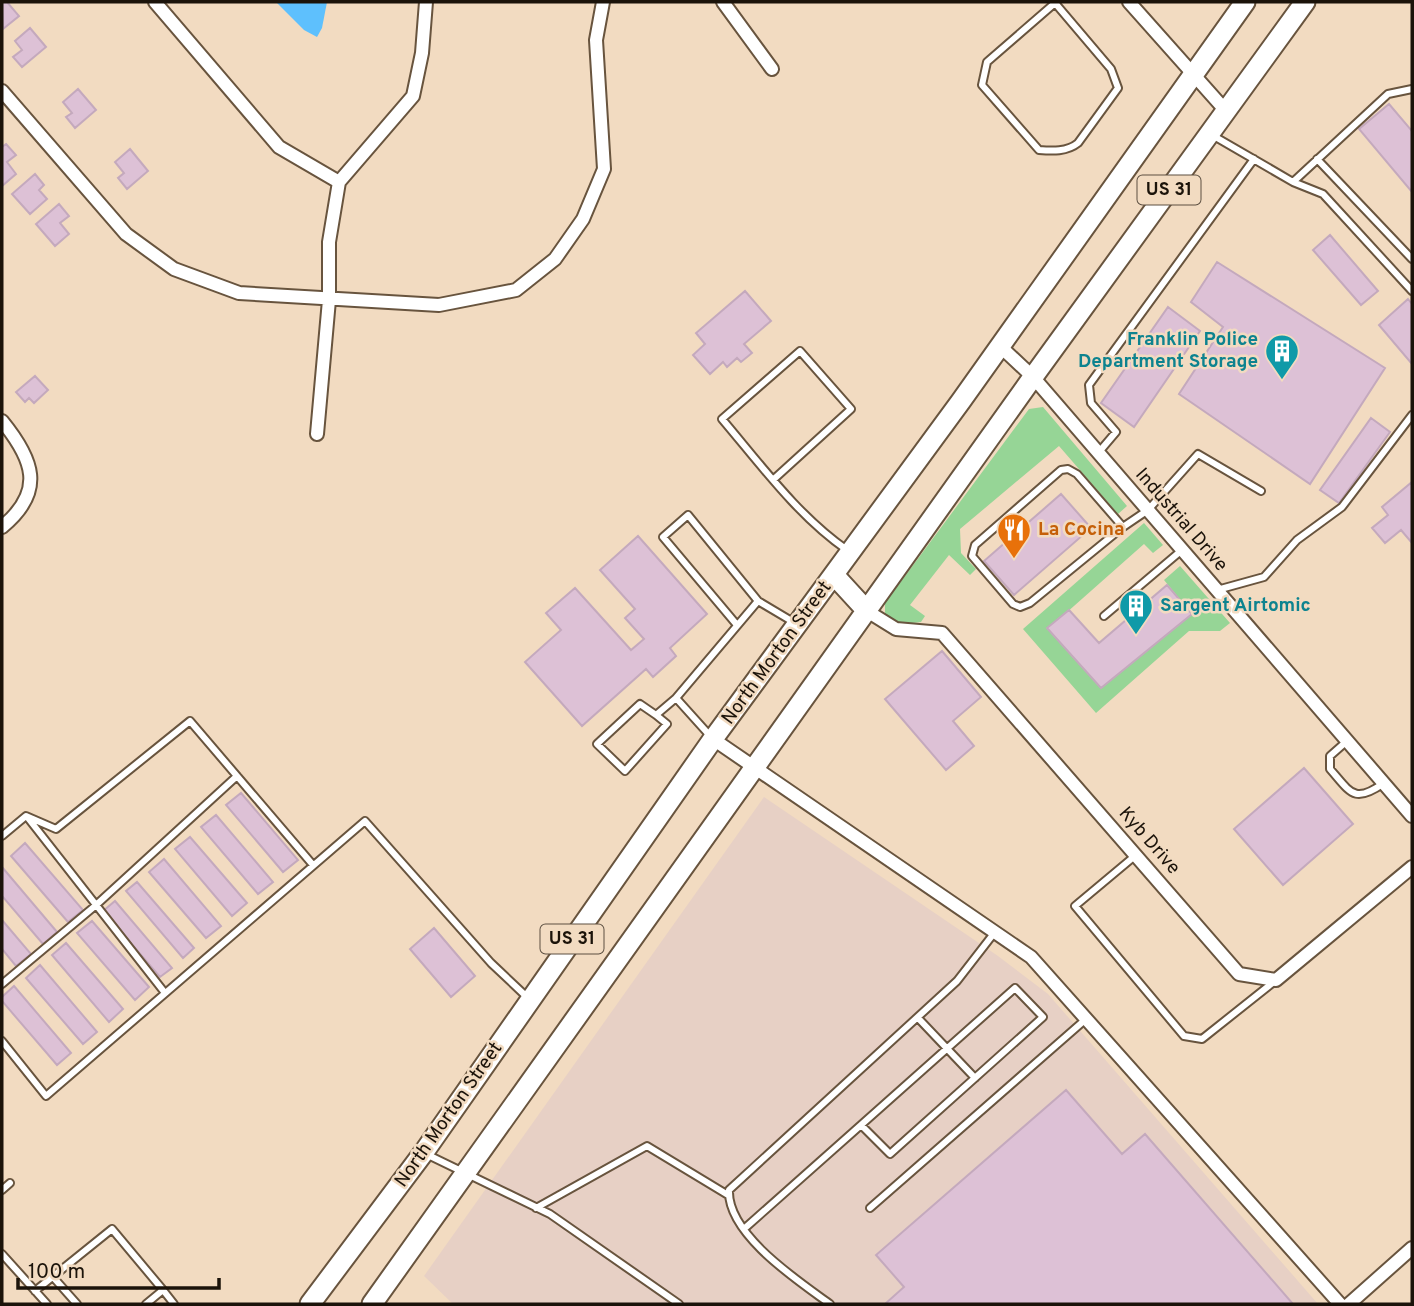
<svg xmlns="http://www.w3.org/2000/svg" width="1414" height="1306" font-family="Overpass,sans-serif">
<style>
.industrial{fill:#e7d0c5}
.green{fill:#96d596}
.water{fill:#5ec0fd}
.building{fill:#ddc1d6;stroke:#c4a9bd;stroke-width:2}
.lines{fill:none;stroke-linecap:round;stroke-linejoin:round}
.service-casing{stroke:#68543e;stroke-width:10}
.minor-casing{stroke:#68543e;stroke-width:16}
.primary-casing{stroke:#68543e;stroke-width:23}
.service{stroke:#fff;stroke-width:6}
.minor{stroke:#fff;stroke-width:12}
.primary{stroke:#fff;stroke-width:19}
.labels{text-anchor:middle;dominant-baseline:central;stroke-width:5;stroke-linejoin:round;paint-order:stroke}
.shield{fill:#f2dbc1;stroke:#5c4f41;stroke-width:2}
.shield-label{font-size:18px;font-weight:bold;fill:#1b130a}
.culture-label{font-size:19px;font-weight:bold;fill:#0d838f;stroke:#f2dbc1;text-anchor:end}
.street-label{font-size:19px;fill:#1b130a;stroke:#f2dbc1}
.food-label{font-size:19px;font-weight:bold;fill:#c56008;stroke:#f2dbc1;text-anchor:start}
</style>
<rect width="100%" height="100%" fill="#f2dbc1"/>
<!-- industrial -->
<path class="industrial" d="M764 797 998 956 1048 994 1318 1304H453L424 1276Z"/>
<!-- green -->
<path class="green" d="M1043 407 1127 506 1118 514 1059 446 960 529 961 553 976 569 970 575 949 555 910 605 925 616 921 622 895 625 885 616V603L1029 409Z
M1144 523 1163 545 1153 553 1144 544 1048 629 1101 688 1192 614 1164 580 1180 566 1230 623 1220 631H1189L1096 713 1023 629Z"/>
<!-- water -->
<path class="water" d="M276 2H327L322 28 317 37 304 30Z"/>
<!-- building -->
<path class="building" d="M2 2H7L19 16 3 29Z
M30 28 46 47 22 67 13 57 22 50 15 41Z
M78 89 96 110 75 128 66 117 72 113 63 102Z
M1389 104 1412 131V192L1359 129Z
M6 144 16 155 7 162 16 174 2 186V147Z
M130 149 148 171 127 189 118 178 124 173 115 162Z
M35 174 44 185 39 190 47 199 30 214 12 194Z
M59 204 69 216 60 223 69 234 55 246 36 224Z
M1330 235 1378 291 1361 305 1313 250Z
M1217 262 1385 368 1310 484 1179 394 1223 327 1191 302Z
M745 291 771 321 744 344 752 353 741 362 737 358 727 367 723 362 710 374 693 355 705 344 696 333Z
M1408 299 1412 304V364L1379 325Z
M1168 307 1200 331 1134 427 1101 403Z
M35 376 48 390 34 403 29 398 25 402 16 392Z
M1371 418 1390 432 1339 503 1320 490Z
M1412 482V543L1401 530 1385 543 1372 528 1388 515 1382 507Z
M1061 494 1091 528 1014 595 984 561Z
M638 536 707 614 670 648 676 656 653 677 646 669 582 726 525 662 561 630 546 613 575 588 631 650 644 639 625 618 635 609 600 570Z
M1167 585 1192 614 1101 688 1047 628 1069 610 1099 643Z
M942 651 981 697 953 721 974 746 946 770 885 699Z
M1304 768 1353 824 1283 885 1234 829Z
M241 793 298 860 283 872 226 805Z
M216 815 273 882 258 894 201 827Z
M190 837 247 903 232 916 175 849Z
M25 843 83 910 68 922 11 856Z
M164 859 221 926 206 938 149 872Z
M2 867 57 932 43 944 2 896Z
M137 882 194 948 183 958 126 891Z
M115 901 172 968 160 977 103 911Z
M2 920 31 954 16 966 2 949Z
M92 921 149 987 135 1000 77 933Z
M434 928 475 976 451 997 410 949Z
M66 943 123 1009 109 1022 52 955Z
M40 965 97 1032 83 1044 26 978Z
M14 986 71 1053 57 1065 2 1001V997Z
M1066 1090 1122 1154 1145 1134 1293 1304H885L904 1287 876 1255Z"/>
<g class="lines">
<!-- service casing -->
<g class="service-casing">
<path id="service" d="M1055 3 1111 69 1118 88 1078 143C1067 152 1052 151 1039 150L982 85 987 62 1055 3 1057 2
M1212 135 1293 182 1388 94 1412 89
M1317 159 1412 259
M1293 182 1323 194 1412 291
M1099 452 1116 432 1091 403 1089 385 1254 159
M774 479 851 409 800 351 722 419C761 465 798 516 847 550
M1123 527 1077 474 1068 469 1061 470 975 545 972 556 1013 604 1020 607 1030 603 1123 527 1148 510 1198 454 1261 491
M1217 590 1264 577 1297 540 1342 507 1412 415
M758 601 795 623
M1104 616 1182 550
M656 715 667 724 625 771 597 744 640 704 656 715 676 698
M712 738 676 698 758 601 688 515 663 537 737 625
M1347 741 1330 756V769C1351 793 1354 804 1384 783
M28 818 165 993
M2 836 26 816 56 829 190 721 313 865
M1136 855 1075 906 1184 1036 1202 1039 1275 981
M2 984 95 906 237 776
M918 1018 975 1078
M2 1041 46 1096 365 821 491 963 528 998
M426 1154 550 1214 679 1304
M2 1190 10 1183
M536 1208 647 1146 728 1195
M870 1208 1086 1019
M745 1228 861 1125 890 1154 1043 1017 1015 988 861 1125
M2 1254 47 1304
M53 1277 77 1304
M163 1290 174 1304
M35 1291 112 1229 163 1290 146 1304
M830 1304C797 1280 727 1234 729 1190L957 981 995 932"/>
</g>
<!-- minor casing -->
<g class="minor-casing">
<path id="minor" d="M155 2 279 147 339 182
M723 2 772 69
M1129 2 1226 111
M2 91 126 234 174 269 239 293 439 305 516 290 555 259 583 219 604 169 596 40 603 2
M1001 347 1033 377 1412 816
M2 421C33 459 46 491 2 527
M317 434 329 300V242L339 182 413 96 422 53 426 2
M867 611 896 629 942 633 1239 974 1276 980 1412 867
M713 739 1031 957 1340 1304
M1349 1304 1412 1248"/>
</g>
<!-- primary casing -->
<g class="primary-casing">
<path id="primary" d="M834 575 867 611
M310 1304 424 1152 713 739 961 401 1245 2
M372 1304 1033 377 1305 2"/>
</g>
<!-- service -->
<use href="#service" class="service"/>
<!-- minor -->
<use href="#minor" class="minor"/>
<!-- primary -->
<use href="#primary" class="primary"/>
</g>
<!-- icons -->
<defs>
<g id="building-pin" transform="scale(1.75)"><path d="M0 17L-7.5 6A9.5 9.5 0 1 1 7.5 6Z" fill="#0f9aa8" stroke="#f2dbc1"/><path d="M-4-6H4V6H1V3H-1V6H-4ZM-2.5-4.3h1.7v1.8h-1.7ZM.8-4.3h1.7v1.8H.8ZM-2.5-1h1.7V.8h-1.7ZM.8-1h1.7V.8H.8Z" fill="#fff"/></g>
<g id="restaurant-pin" transform="scale(1.75)"><path d="M0 17L-7.5 6A9.5 9.5 0 1 1 7.5 6Z" fill="#e8710a" stroke="#f2dbc1"/><path d="M-5-6h1v4h1v-4h1v4h1v-4h1v5L-1.5 .5V6h-2V.5L-5-1ZM5-6V6H3V1.5H1.5Q1.5-4 5-6Z" fill="#fff"/></g>
</defs>
<g fill-rule="evenodd">
<use href="#building-pin" x="1282" y="351"/>
<use href="#restaurant-pin" x="1014" y="530"/>
<use href="#building-pin" x="1136" y="606"/>
</g>
<g class="labels">
<!-- shield labels -->
<g class="shield">
<rect x="1137.5" y="175.5" width="63" height="29" rx="5"/>
<rect x="540.5" y="924.5" width="63" height="29" rx="5"/>
</g>
<g class="shield-label">
<text x="1169" y="190">US 31</text>
<text x="572" y="939">US 31</text>
</g>
<!-- culture labels -->
<g class="culture-label">
<text x="1258" y="340">Franklin Police<tspan x="1258" dy="22">Department Storage</tspan></text>
<text x="1160" y="606" text-anchor="start">Sargent Airtomic</text>
</g>
<!-- street labels -->
<g class="street-label">
<text transform="translate(1181 520) rotate(49)">Industrial Drive</text>
<text transform="translate(777 653) rotate(-54)">North Morton Street</text>
<text transform="translate(1149 841) rotate(49)">Kyb Drive</text>
<text transform="translate(449 1115) rotate(-55)">North Morton Street</text>
</g>
<!-- food labels -->
<g class="food-label">
<text x="1038" y="530">La Cocina</text>
</g>
</g>
<!-- border -->
<rect width="1414" height="1306" fill="none" stroke="#1b130a" stroke-width="7"/>
<!-- scale -->
<path d="M18 1278v10h201v-10" fill="none" stroke="#1b130a" stroke-width="3.5"/>
<text x="28" y="1278" font-size="21" fill="#1b130a" stroke="#f2dbc1" stroke-width="5" paint-order="stroke">100 m</text>
</svg>
